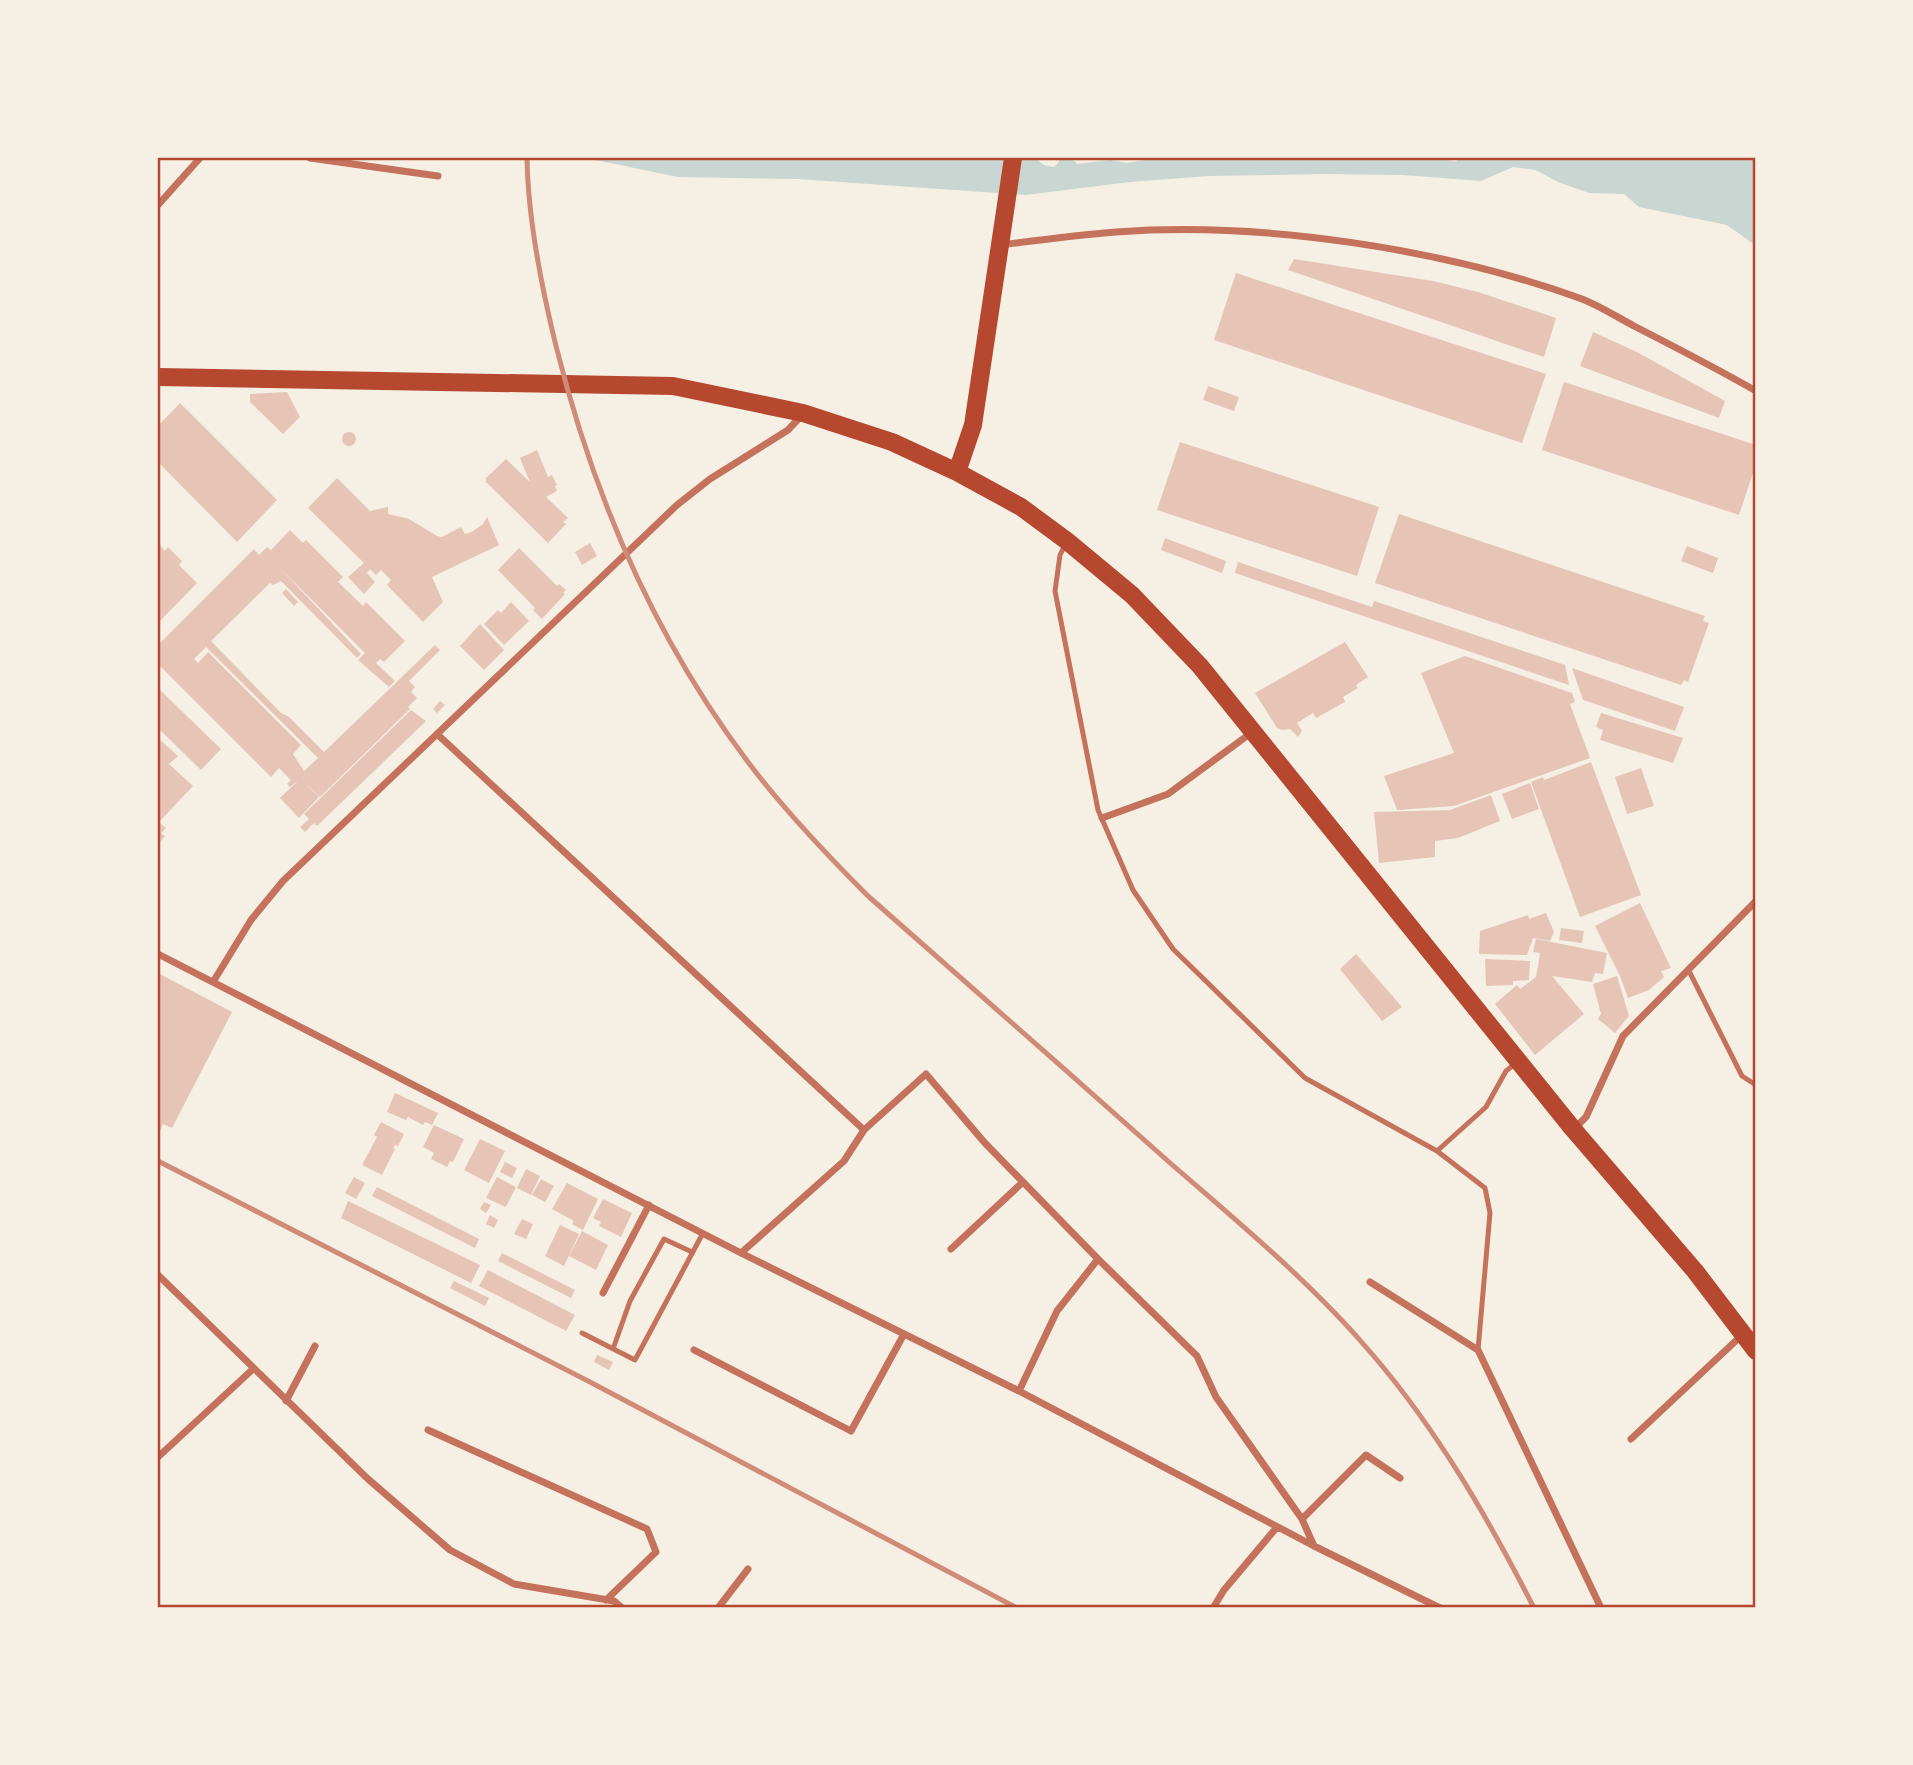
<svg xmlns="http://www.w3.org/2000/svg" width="1913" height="1765" font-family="Signika,sans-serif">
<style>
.water{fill:#c9d6d2}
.building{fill:#e6c5b7;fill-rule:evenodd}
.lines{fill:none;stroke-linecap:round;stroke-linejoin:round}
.service{stroke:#c5725c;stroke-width:5}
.minor{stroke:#c5725c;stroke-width:7}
.trunk{stroke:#b5482f;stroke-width:18}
.rail{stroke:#cf8b77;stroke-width:5}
.neatline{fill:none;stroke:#b5482f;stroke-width:2.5}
</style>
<rect width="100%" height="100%" fill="#f6efe4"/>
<!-- water -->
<path class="water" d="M586 158H1035L1044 165 1054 167 1059 162V158H1072L1077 164 1110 160 1127 163 1156 158H1439L1456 162 1459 158H1755V245L1727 225 1639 207 1624 194 1589 193 1558 182 1536 170 1513 167 1481 181 1403 175 1323 174 1209 176 1130 182 1026 195 798 179 678 177Z"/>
<!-- building -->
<path class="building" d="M1294 259 1433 281 1478 292 1556 318 1544 357 1288 270Z
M1236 273 1546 374 1522 443 1214 340Z
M1593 332 1637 352 1725 401 1719 418 1580 366Z
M1564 382 1756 445V464L1739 515 1542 450Z
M1208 386 1239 397 1234 411 1203 400Z
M287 392 300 417 283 434 250 402V394Z
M180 403 277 500 237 542 158 462V426Z
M342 439a7 7 0 1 1 14 0a7 7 0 1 1-14 0Z
M1180 442 1379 507 1357 576 1157 510Z
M537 450 548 477 552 475 557 485 555 486 557 491 546 497 568 518 563 522 566 524 548 543 486 482V478L506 459 530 482 520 458Z
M337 478 370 511 388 507V514L409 519 437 536 442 537 461 527 465 534 472 532 483 524 487 517 499 545 432 577 443 602 423 622 387 585 391 580 381 570 376 575 370 569 367 573 375 582 364 594 348 577 364 563 308 508Z
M1399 514 1705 616 1703 621 1709 623 1688 682 1684 680 1681 685 1375 583Z
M290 530 303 543 306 540 343 577 338 582 363 606 366 602 405 641 384 662 380 659 376 663 395 681 389 687 358 660 365 653 282 570 361 654 357 658 281 581 273 585 270 583 211 641 281 713 289 717 324 752 435 645 440 650 409 681 415 687 411 692 417 698 408 707 410 709 320 797 306 784 319 797 299 818 280 798 299 780 290 787 287 784 291 780 279 768 271 777 158 664V645L254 549 259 555 267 547 271 550ZM206 647 318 758 304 771 293 754 301 745 208 652 198 663 194 659Z
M1165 538 1226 561 1222 573 1161 550Z
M158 543 165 551 168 547 182 561 179 565 197 583 158 623Z
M590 543 597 556 582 565 575 552Z
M1687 546 1718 558 1713 573 1681 561Z
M519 548 557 586 559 584 566 590 563 593 565 594 542 619 533 610 535 608 498 570Z
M1238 562 1372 607 1374 601 1565 665 1569 685 1235 573Z
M286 589 298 602 294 606 282 593Z
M511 602 529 621 504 645 484 624 498 610 501 613Z
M480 624 504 650 484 670 460 646Z
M1345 642 1368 677 1356 685 1358 688 1343 697 1345 702 1316 718 1313 713 1297 723 1302 731 1298 737 1290 729 1282 730 1277 728 1255 693Z
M1465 656 1572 693 1575 702 1570 704 1590 758 1454 806 1397 810 1384 776 1454 753 1421 673Z
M1572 668 1684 707 1675 731 1583 700Z
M158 688 221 749 201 770 158 728Z
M440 701 445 705 437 713 433 709Z
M411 710 426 721 317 826 314 823 305 832 300 827 309 819 304 814Z
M1601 713 1683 738 1673 763 1600 740 1603 730 1596 727Z
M158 738 178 756 169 764 193 786 159 822 166 828 161 833 165 836 158 844Z
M1591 762 1641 895 1580 917 1531 782 1543 777 1544 780Z
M1641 768 1654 806 1627 814 1615 777Z
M1530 783 1539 809 1512 819 1502 794Z
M1491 795 1500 821 1458 838 1435 841V857L1379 863 1374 812 1450 810Z
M1640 903 1671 968 1661 971 1664 977 1649 990 1628 998 1620 976 1595 926Z
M1546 913 1554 932 1550 941 1533 938 1527 955 1479 954 1480 931 1528 915 1529 919Z
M1561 928 1584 931 1582 943 1559 940Z
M1536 939 1607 953 1603 974 1595 973 1592 982 1552 976 1584 1014 1535 1055 1495 1004 1517 985 1520 989 1536 977 1540 953 1533 952Z
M1356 954 1402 1007 1382 1021 1340 969Z
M1485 959 1530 961 1529 980 1513 981V985L1486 986Z
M158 973 232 1012 172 1128 163 1124 158 1135Z
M1617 976 1629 1016 1615 1033 1598 1019 1601 1014 1593 984Z
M395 1093 438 1113 432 1125 425 1122 423 1125 408 1117 406 1120 387 1112Z
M381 1122 404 1134 398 1146 395 1145 393 1148 395 1149 382 1175 362 1165 377 1137 374 1135Z
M434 1125 464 1139 453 1162 450 1161 447 1167 431 1159 434 1153 423 1147Z
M480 1139 505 1151 489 1183 464 1170Z
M505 1162 517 1168 512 1178 500 1172Z
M526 1169 540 1176 531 1195 517 1188Z
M354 1177 365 1183 356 1199 345 1193Z
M497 1177 516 1187 506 1207 486 1198Z
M541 1179 554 1186 545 1202 532 1195Z
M567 1183 598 1199 583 1230 572 1224 574 1221 552 1209Z
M377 1187 479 1239 475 1248 372 1196Z
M603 1199 632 1213 621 1237 599 1226 601 1222 593 1218Z
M348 1201 480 1265 471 1283 341 1218Z
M484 1202 491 1205 486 1213 480 1209Z
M490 1215 498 1220 494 1228 486 1224Z
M522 1219 533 1224 526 1239 514 1234Z
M560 1225 579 1234 564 1266 545 1256Z
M582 1231 608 1245 596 1270 569 1256Z
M502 1253 575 1290 571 1298 498 1261Z
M488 1270 575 1315 566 1331 479 1286Z
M454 1281 489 1298 485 1306 450 1288Z
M597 1355 613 1362 609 1370 594 1362Z"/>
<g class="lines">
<!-- service -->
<path class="service" d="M1066 543 1060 555 1055 591 1098 810 1133 890 1173 949 1305 1078 1437 1151 1486 1107 1506 1071 1516 1063
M1688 969 1742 1076 1756 1085
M1437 1151 1485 1188 1490 1213 1478 1350
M582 1333 635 1360 703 1233
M613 1349 630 1301 664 1239 692 1252"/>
<!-- minor -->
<path class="minor" d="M310 158 438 176
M158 205 200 158
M1000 245C1039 240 1078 235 1116 232 1263 221 1444 249 1582 299 1600 306 1617 317 1634 326 1675 347 1716 368 1756 391
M437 734 864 1130
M1102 818 1168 794 1251 733
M158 954 741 1253 1019 1391 1314 1546 1440 1608
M213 982 251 920 283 881 677 505 710 479 788 430 803 414
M1575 1128 1586 1117 1623 1036 1756 901
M951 1249 1023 1182
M741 1253 844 1161 864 1130 926 1074 984 1142 1098 1259 1057 1311 1019 1391
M1098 1259 1197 1356 1216 1397 1302 1519 1314 1546
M158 1275 368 1479 450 1550 514 1584 614 1601 622 1608
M1370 1282 1478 1350 1601 1608
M603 1293 649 1205
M694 1350 851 1431 904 1334
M286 1401 315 1346
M428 1430 647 1529 656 1552 606 1600
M1631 1439 1742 1335
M158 1457 253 1369
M1302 1519 1366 1455 1400 1478
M718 1608 748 1569
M1213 1608 1224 1590 1277 1527"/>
<!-- trunk -->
<path class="trunk" d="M158 377 673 386 803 413 892 442 957 472 1021 507 1067 541 1132 595 1200 666 1573 1129 1695 1271 1756 1351
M957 472 973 425 1013 158"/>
<!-- rail -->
<path class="rail" d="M527 158C528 220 541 285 556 346 593 494 655 639 748 762 784 810 825 853 868 896 968 984 1069 1073 1169 1162 1239 1223 1312 1283 1372 1354 1438 1431 1488 1518 1534 1608
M158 1161 590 1382 1017 1608"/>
</g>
<!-- border -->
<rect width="1913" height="1765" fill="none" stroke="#f6efe4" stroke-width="318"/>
<rect x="159" y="159" width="1595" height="1447" class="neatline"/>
</svg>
